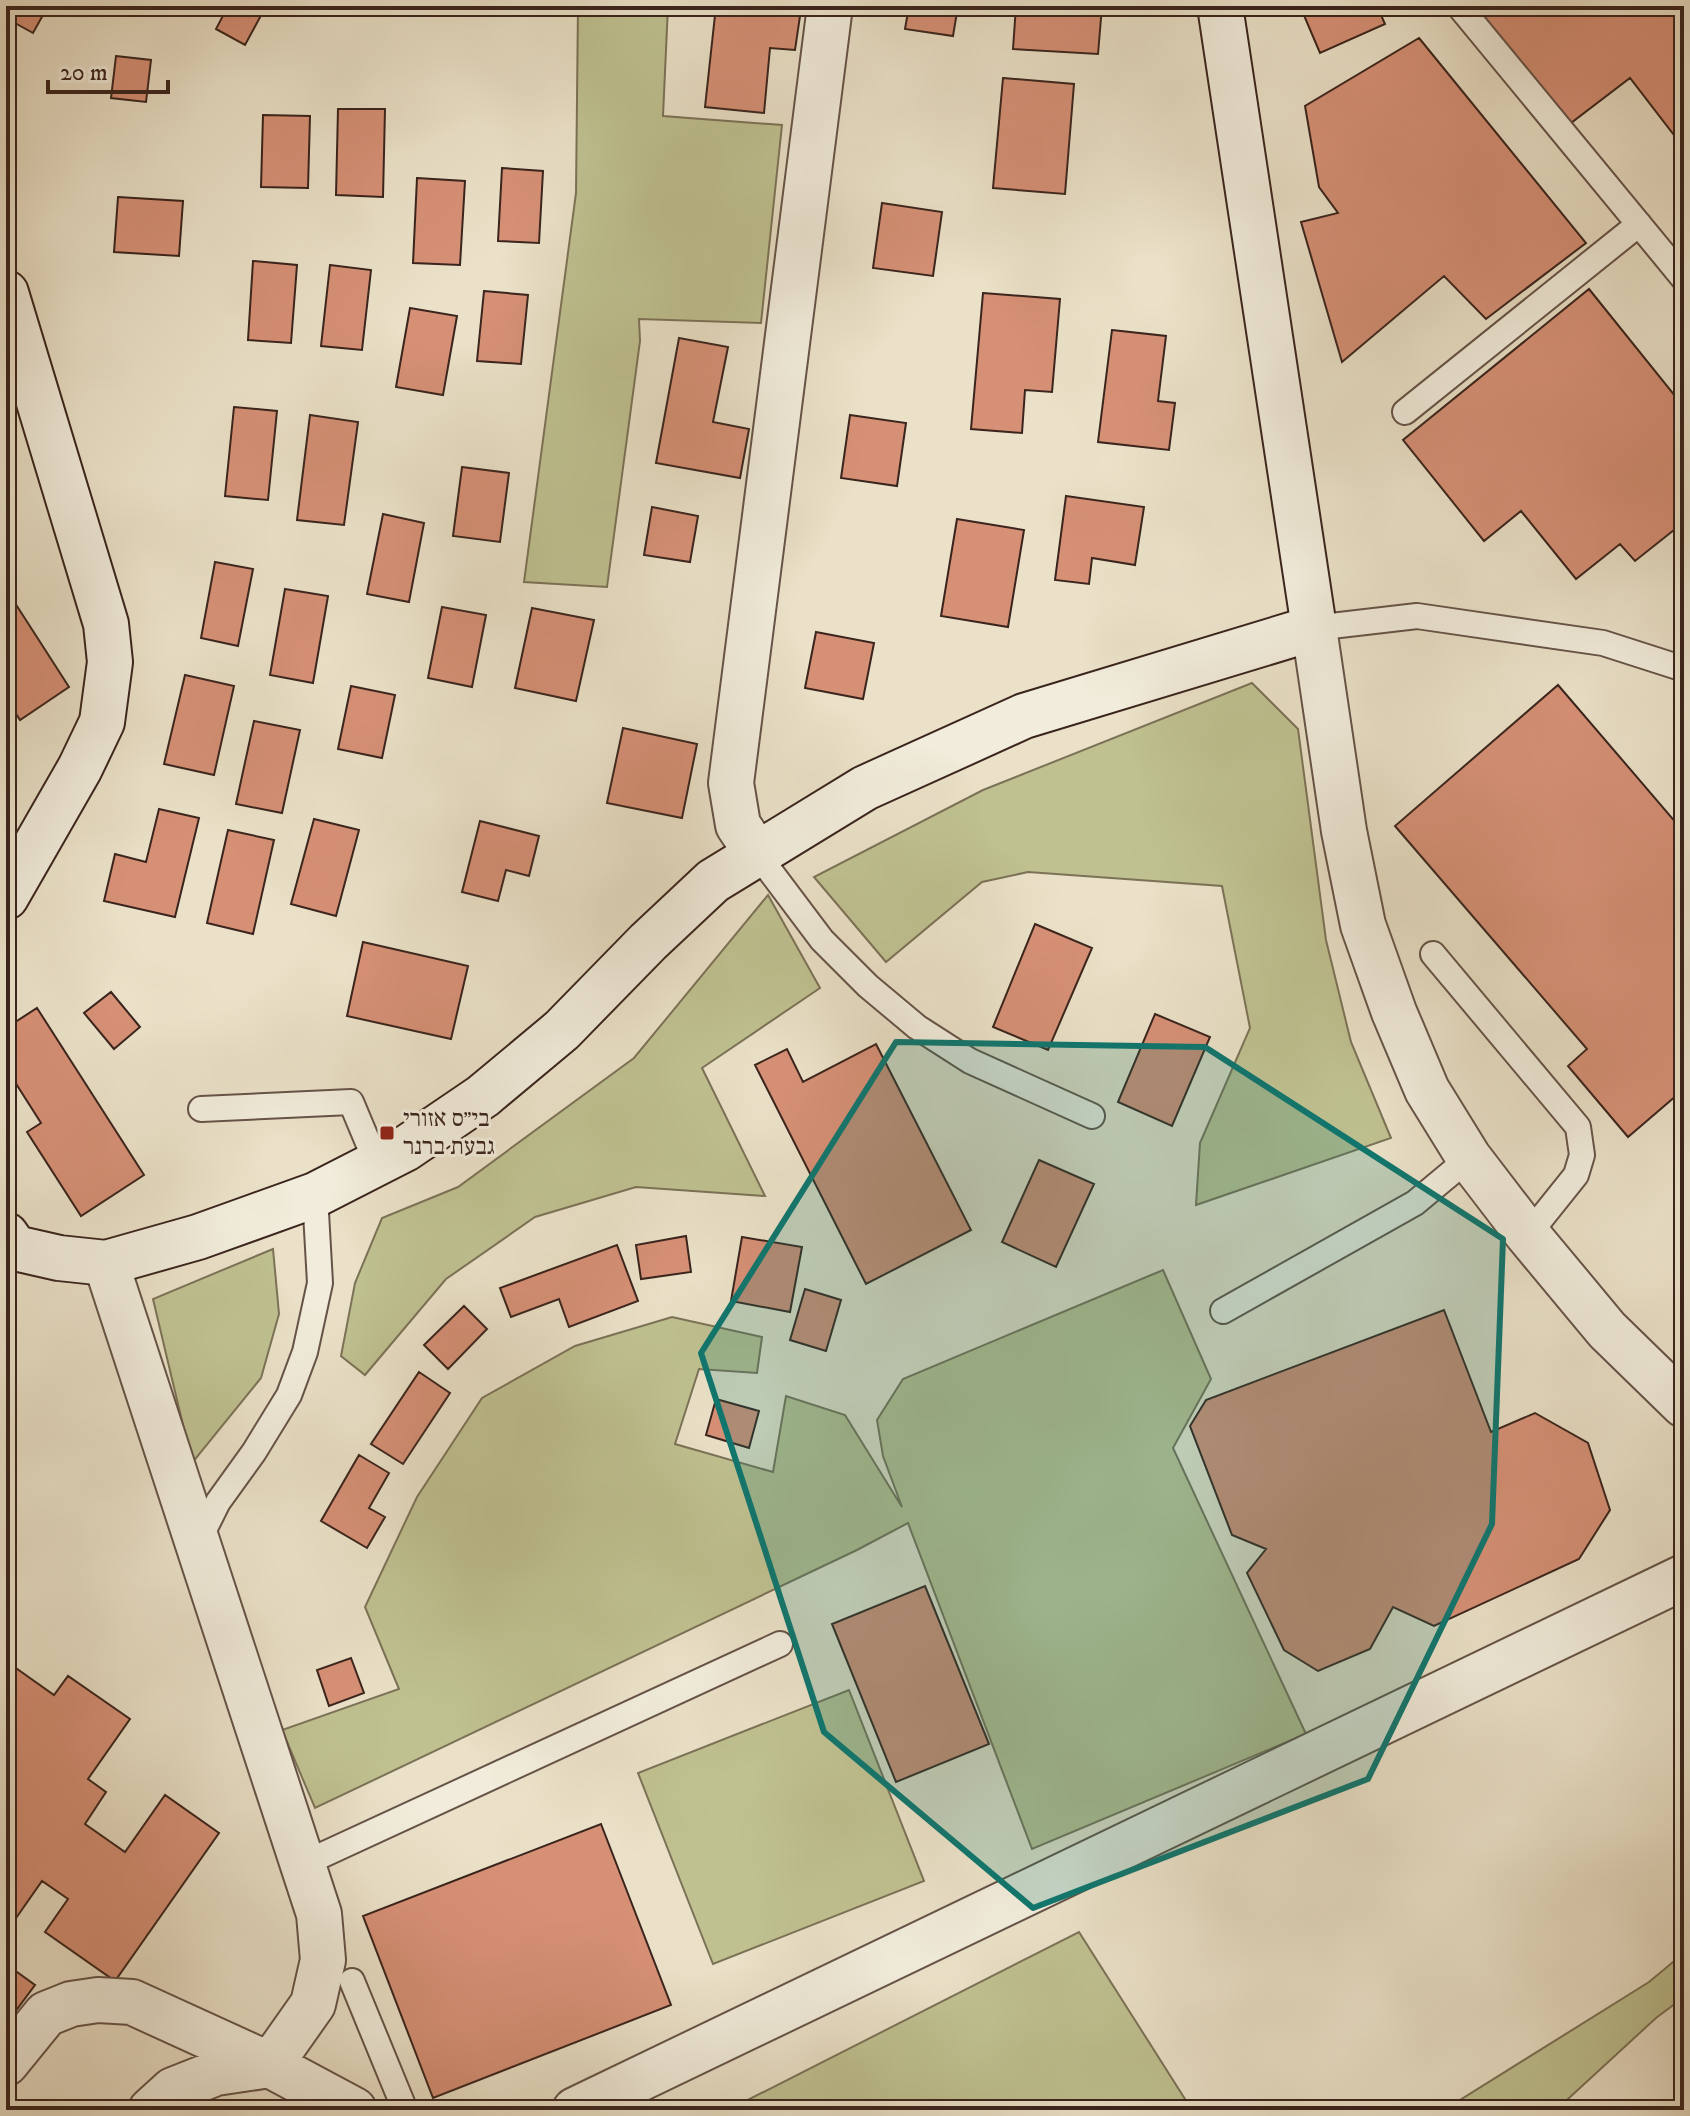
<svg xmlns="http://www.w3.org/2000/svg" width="1690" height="2116" font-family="'IM FELL DW Pica','Frank Ruhl Libre',serif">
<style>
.green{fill:#bfc191;stroke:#7c7257;stroke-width:2}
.building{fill:#d69076;stroke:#3a241d;stroke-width:2}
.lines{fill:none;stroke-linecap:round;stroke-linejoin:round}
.lane-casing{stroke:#665348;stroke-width:28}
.street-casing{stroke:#665348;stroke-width:48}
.secondary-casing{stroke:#3a241d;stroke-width:48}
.lane{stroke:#f1ecdb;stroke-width:24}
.street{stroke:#f1ecdb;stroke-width:44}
.secondary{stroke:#f1ecdb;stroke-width:44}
.marked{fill:#0f766e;fill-opacity:0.2;stroke:#0f766e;stroke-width:6;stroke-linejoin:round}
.poi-dot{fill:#8f2418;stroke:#f1ecdb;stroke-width:3}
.labels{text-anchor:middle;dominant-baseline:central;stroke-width:6;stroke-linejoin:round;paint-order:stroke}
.poi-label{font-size:24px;fill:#3a241d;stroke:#f1ecdb;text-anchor:start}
</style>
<rect width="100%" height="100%" fill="#eae1c8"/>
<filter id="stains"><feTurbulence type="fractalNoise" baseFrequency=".0025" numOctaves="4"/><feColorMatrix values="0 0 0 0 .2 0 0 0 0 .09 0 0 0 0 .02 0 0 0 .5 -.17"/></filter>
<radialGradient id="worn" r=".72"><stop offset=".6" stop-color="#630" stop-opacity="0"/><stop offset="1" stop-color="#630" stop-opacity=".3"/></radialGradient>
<!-- green -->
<path class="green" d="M578 6H668L663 116 782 125 761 323 639 319 640 341 607 587 524 582 576 193Z
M1252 683 1298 729 1326 940 1351 1042 1391 1138 1196 1205 1200 1143 1250 1028 1222 886 1028 872 982 882 886 962 814 877 983 790Z
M768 895 820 988 702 1068 765 1196 636 1187 535 1217 446 1279 365 1375 341 1356 355 1283 382 1218 458 1187 634 1058Z
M273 1249 279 1314 261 1378 192 1463 153 1299Z
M1163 1270 1211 1379 1173 1448 1306 1734 1032 1849 908 1523 857 1550 315 1808 282 1730 399 1689 365 1607 417 1497 482 1398 575 1346 672 1317 762 1337 757 1373 699 1369 675 1444 773 1472 786 1396 845 1415 902 1507 883 1456 877 1420 903 1379Z
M849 1690 924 1881 713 1964 638 1773Z
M1079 1932 1192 2110H728Z
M1684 1953V1997L1656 2018 1556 2110H1444L1649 1982Z"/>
<!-- building -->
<path class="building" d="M6 6H48L33 33 6 18Z
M228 6H266L245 45 216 29Z
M716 6H785L784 14 800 16 795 50 770 48 764 113 705 107Z
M909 6H958L953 36 905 29Z
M1016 6H1102L1098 54 1013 49Z
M1300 6H1377L1385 24 1320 53Z
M1476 6H1684V148L1630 78 1567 126Z
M1419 38 1586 243 1486 319 1444 276 1342 362 1301 222 1338 213 1319 187 1305 106Z
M116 56 151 60 146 102 111 98Z
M1003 78 1074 84 1065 194 993 188Z
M338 109H385L383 197 336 195Z
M263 115 310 116 308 188 261 187Z
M502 168 543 171 539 243 498 241Z
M417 178 465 181 460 265 413 263Z
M118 197 183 201 179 256 114 252Z
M882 203 942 212 933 276 873 268Z
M253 261 297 265 291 343 248 340Z
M330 265 371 270 362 350 321 346Z
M1589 289 1684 407V522L1635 561 1620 544 1576 579 1521 511 1484 541 1403 440Z
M484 291 528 295 521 364 477 361Z
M983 293 1060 299 1052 392 1025 390 1022 433 971 429Z
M410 308 457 316 443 395 396 387Z
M1112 330 1166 336 1158 401 1175 403 1169 450 1098 442Z
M679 338 728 347 713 422 749 429 740 478 656 463Z
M234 407 277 411 268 500 225 496Z
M310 415 358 422 344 525 297 520Z
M850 415 906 423 897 486 841 478Z
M462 467 509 473 500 542 453 536Z
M1066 496 1144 507 1135 565 1092 558 1089 584 1055 580Z
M652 507 698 516 690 562 644 555Z
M383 514 424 523 409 602 367 594Z
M957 519 1024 530 1008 627 941 616Z
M215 562 253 569 238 646 201 638Z
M6 589 69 687 20 720 6 698Z
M285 589 328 596 313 683 270 675Z
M442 607 486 615 472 687 428 678Z
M532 608 594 620 576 701 515 688Z
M816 632 874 643 863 699 805 688Z
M185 675 234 686 214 775 164 764Z
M1558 685 1684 832V1089L1628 1137 1568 1066 1587 1049 1395 826Z
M351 686 395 695 382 758 338 749Z
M254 721 300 730 282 813 236 804Z
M623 728 697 744 682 818 607 803Z
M159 809 199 818 175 917 104 901 115 854 146 862Z
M314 819 359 830 336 916 291 904Z
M480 821 539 836 529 876 506 870 498 901 462 892Z
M228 830 274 840 253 934 207 923Z
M1035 924 1092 948 1048 1050 993 1027Z
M363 942 468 966 451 1039 347 1016Z
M111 992 140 1027 114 1049 84 1013Z
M37 1008 144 1175 81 1216 27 1132 41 1123 6 1068V1028Z
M1155 1014 1210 1037 1172 1126 1118 1102Z
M876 1044 971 1230 866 1284 755 1065 787 1049 803 1082Z
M1039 1160 1094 1184 1056 1267 1002 1242Z
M686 1236 691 1272 641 1279 636 1245Z
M742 1237 802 1247 790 1312 731 1301Z
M617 1245 638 1301 569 1327 559 1299 511 1317 500 1288Z
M805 1289 841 1300 826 1351 790 1340Z
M464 1306 487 1329 448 1369 424 1345Z
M1444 1310 1491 1432 1535 1413 1588 1443 1610 1510 1579 1559 1434 1626 1393 1607 1370 1649 1318 1671 1284 1650 1247 1573 1266 1549 1232 1535 1190 1426 1206 1400Z
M419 1372 450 1393 403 1464 371 1444Z
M716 1399 759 1411 749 1448 706 1435Z
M359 1455 389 1473 369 1508 385 1517 367 1548 321 1521Z
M925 1586 989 1744 896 1782 832 1624Z
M351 1658 364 1693 329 1706 317 1670Z
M6 1661 54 1695 68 1676 130 1719 88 1779 106 1792 85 1824 125 1852 165 1795 219 1833 115 1981 45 1932 68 1899 42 1881 14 1921 6 1916Z
M601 1824 671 2005 433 2098 363 1916Z
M6 1964 35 1985 6 2024Z"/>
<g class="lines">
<!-- lane casing -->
<g class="lane-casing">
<path id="lane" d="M1459 6 1684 279
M1405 412 1639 224
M1314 628 1417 616 1603 643 1684 669
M758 855 822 940 868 986 917 1027 970 1061 1092 1116
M1433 954 1578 1127 1582 1155 1576 1175 1528 1235
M201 1109 351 1102 377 1164
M1223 1311 1415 1203 1469 1158
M198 1542 218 1502 254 1452 289 1395 305 1352 320 1283 315 1195
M303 1864 780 1644
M352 1981 405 2110"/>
</g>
<!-- street casing -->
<g class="street-casing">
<path id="street" d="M1314 628 1344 831 1363 925 1394 1012 1427 1090 1469 1158 1528 1235 1607 1330 1684 1405
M758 855 738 825 731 783 830 6
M106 1263 319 1914 323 1960 313 2004 270 2065 216 2073 173 2090 151 2110
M6 2063 46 2014 71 2004 98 2000 132 2002 270 2065 354 2110
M575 2110 1684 1577"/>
</g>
<!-- secondary casing -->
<g class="secondary-casing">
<path id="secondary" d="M6 293 106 624 110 662 102 722 80 768 6 897
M6 1235 15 1248 59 1258 106 1263 198 1237 315 1195 405 1149 483 1096 562 1030 648 942 713 881 865 788 1024 716 1314 628 1220 6"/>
</g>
<!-- lane -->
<use href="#lane" class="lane"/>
<!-- street -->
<use href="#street" class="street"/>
<!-- secondary -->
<use href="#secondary" class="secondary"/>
</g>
<!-- marked area -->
<path class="marked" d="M896 1042 1205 1047 1503 1239 1492 1524 1368 1779 1033 1908 824 1732 701 1353Z"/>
<!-- markers -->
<rect class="poi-dot" x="379" y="1125" width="16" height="16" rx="4"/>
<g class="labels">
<!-- poi labels -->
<g class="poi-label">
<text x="403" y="1119">בי״ס אזורי<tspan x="403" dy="28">גבעת ברנר</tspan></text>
</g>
</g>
<!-- margin -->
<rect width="1690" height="2116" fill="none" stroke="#eae1c8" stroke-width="32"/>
<rect x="8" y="8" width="1674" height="2100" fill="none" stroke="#3a241d" stroke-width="4"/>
<rect x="16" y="16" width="1658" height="2084" fill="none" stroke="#3a241d" stroke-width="2"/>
<!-- scale -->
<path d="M48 80v12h120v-12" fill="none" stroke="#3a241d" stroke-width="4"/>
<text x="60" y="80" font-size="24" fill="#3a241d" stroke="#f1ecdb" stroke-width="6" paint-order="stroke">20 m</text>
<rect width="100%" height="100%" filter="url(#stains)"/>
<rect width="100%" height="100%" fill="url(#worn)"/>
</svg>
